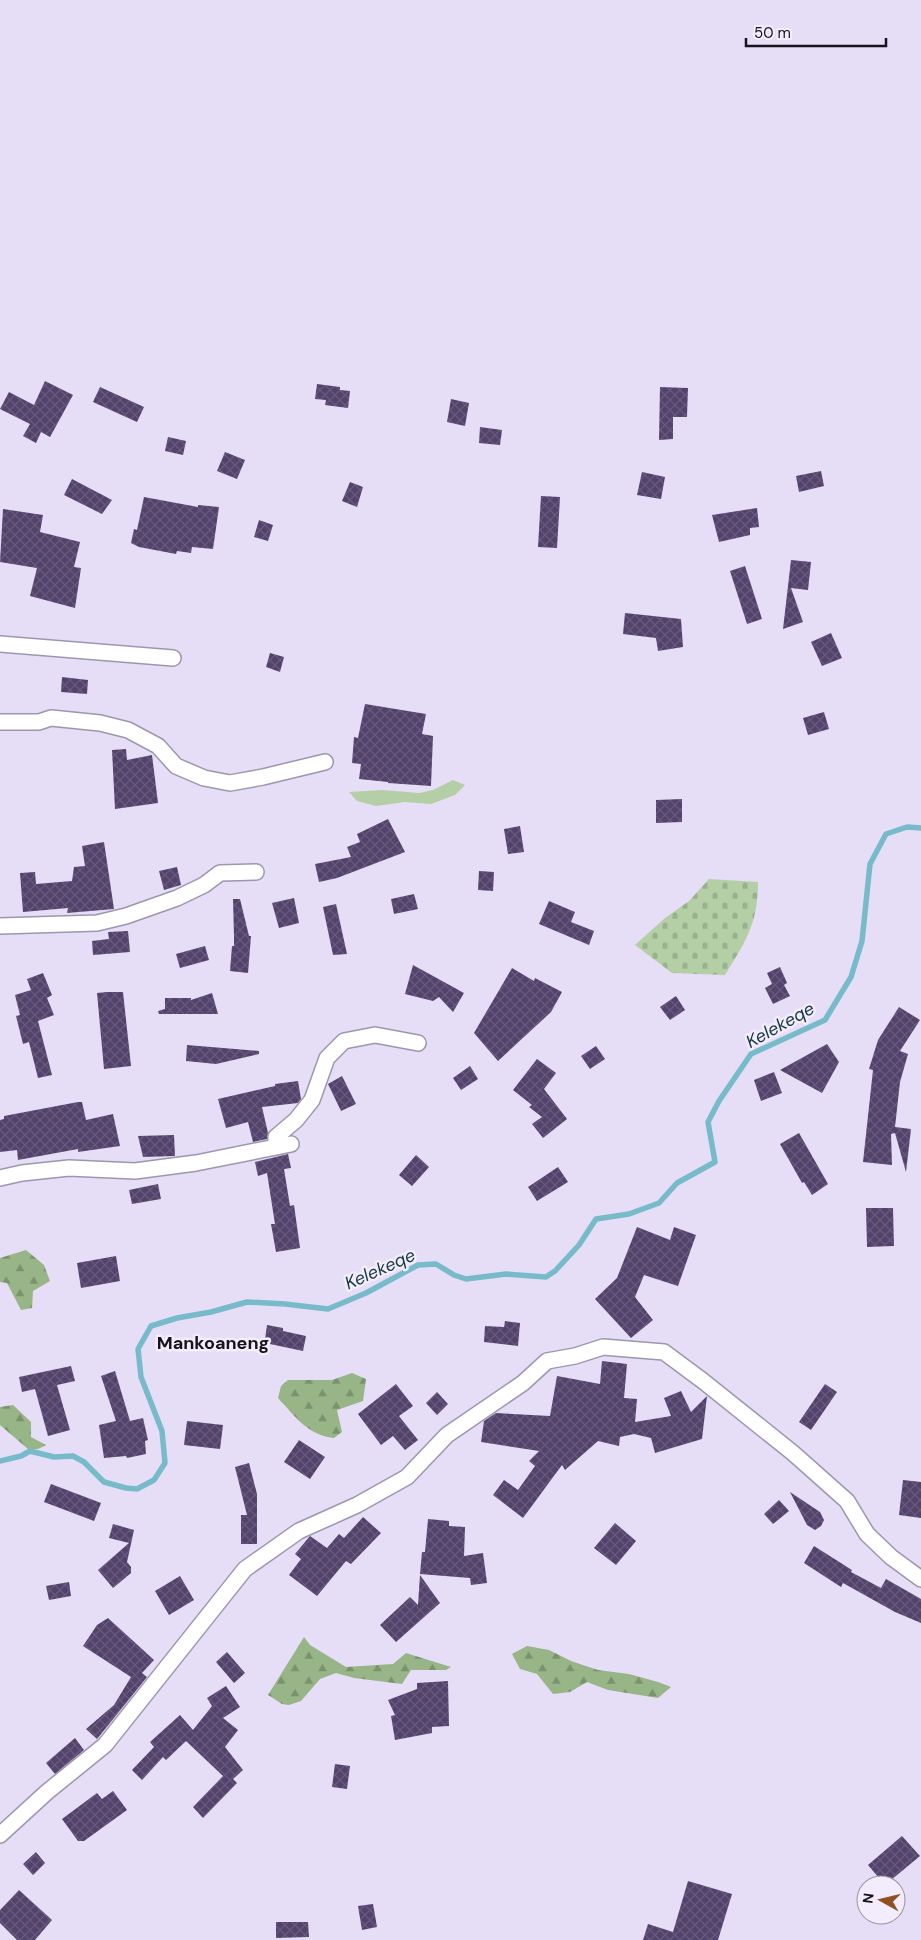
<svg xmlns="http://www.w3.org/2000/svg" width="921" height="1940" font-family="'DM Sans',sans-serif">
<style>
.green{fill:#b4cfa5}
.forest{fill:url(#forest-firs)}
.cemetery{fill:url(#cemetery-stones)}
.lines{fill:none;stroke-linecap:round;stroke-linejoin:round}
.stream{stroke:#77bbca;stroke-width:5.5}
.building{fill:url(#building-cross-hatch)}
.minor-casing{stroke:#9e96ae;stroke-width:18}
.minor{stroke:#fff;stroke-width:15}
.labels{text-anchor:middle;dominant-baseline:central;stroke-width:5;stroke-linejoin:round;paint-order:stroke}
.water-label{font-size:18px;font-style:italic;fill:#17383f;stroke:#f2ecfc}
.neighbourhood-label{font-size:18px;font-weight:bold;fill:#17131c;stroke:#f2ecfc}
</style>
<defs>
<pattern id="forest-firs" width="22" height="20" patternUnits="userSpaceOnUse" patternTransform="scale(1.25)"><rect width="22" height="20" fill="#97b586"/><path d="M5 1l3.5 6h-7zM16 11l3.5 6h-7z" fill="#7a926d"/></pattern>
<pattern id="cemetery-stones" width="16" height="16" patternUnits="userSpaceOnUse" patternTransform="scale(1.25)"><rect width="16" height="16" fill="#b4cfa5"/><path d="M2 7V4a2 2 0 0 1 4 0v3zM10 15v-3a2 2 0 0 1 4 0v3z" fill="#9ab18d"/></pattern>
<pattern id="building-cross-hatch" width="8" height="8" patternUnits="userSpaceOnUse" patternTransform="scale(1.25)"><rect width="8" height="8" fill="#53426c"/><path d="M0 0l8 8M0 8l8-8" fill="none" stroke="#675a7c"/></pattern>
</defs>
<rect width="100%" height="100%" fill="#e6ddf7"/>
<!-- green -->
<path class="green" d="M453 780 465 785 455 795 431 804 405 802 376 806 357 801 349 792 382 790 419 793 433 790Z"/>
<!-- forest -->
<path class="forest" d="M26 1250 44 1265 50 1281 33 1291 32 1308 21 1310 7 1283 0 1282V1258Z
M352 1373 366 1379 363 1401 337 1410 342 1432 334 1438C307 1435 295 1416 278 1398L281 1386 288 1380H332Z
M13 1405 31 1422V1437L46 1445 38 1449H28L0 1425V1407Z
M304 1637 310 1645 346 1667 393 1664 406 1653 451 1667 446 1670H411L402 1684 354 1678 336 1673 320 1679 301 1701 289 1705 282 1704 268 1695Z
M527 1646 549 1650 571 1661 598 1670 629 1674 658 1682 671 1687 658 1698 608 1690 587 1682 570 1692 553 1694 537 1674 520 1669 512 1654Z"/>
<!-- cemetery -->
<path class="cemetery" d="M709 879 758 882C758 923 746 941 725 975L672 973 635 945 665 918 689 901Z"/>
<g class="lines">
<!-- stream -->
<path class="stream" d="M0 1461 21 1456 30 1451 54 1457 73 1456 84 1462 104 1482 126 1488 137 1489 154 1480 165 1463 162 1431 141 1377 138 1349 151 1326 177 1318 211 1312 247 1302 285 1304 328 1309 366 1293 418 1265 436 1264 454 1275 466 1279 506 1274 546 1277 555 1271 579 1245 596 1219 629 1214 659 1203 677 1183 715 1162 708 1122 719 1101 751 1054 825 1020 851 977 862 941 870 864 886 834 907 827 921 828"/>
</g>
<!-- building -->
<path class="building" d="M45 381 73 395 50 437 41 432 36 443 23 436 30 424 0 409 9 392 34 405Z
M317 384 340 387V390L350 391 348 408 325 405 326 400 315 399Z
M100 387 144 407 137 422 93 402Z
M660 387 688 388 687 417H673V439L659 440Z
M451 399 469 403 465 426 447 422Z
M480 427 502 430 500 445 479 443Z
M168 437 186 441 183 455 165 451Z
M225 452 245 460 237 479 217 471Z
M821 471 824 486 799 492 796 476Z
M642 472 665 477 661 499 637 495Z
M72 479 112 500 102 514 64 495Z
M350 482 363 487 357 507 342 501Z
M541 496 560 497 557 548 538 547Z
M144 497 198 507V505L219 507 213 549 192 547 191 553 177 551 176 554 139 547 131 543 134 529 137 530Z
M757 508 759 527 750 528V535L719 542 712 515Z
M3 509 43 515 40 532 80 542 74 567 81 568 75 608 30 596 37 568 0 562Z
M259 520 273 525 268 541 254 537Z
M791 560 811 562 808 590 791 588 803 622 783 629Z
M745 566 762 619 747 624 730 571Z
M625 613 681 619 683 647 658 651 656 638 623 634Z
M831 633 842 658 822 666 811 642Z
M270 653 284 657 280 672 266 667Z
M62 677 88 680 87 694 61 692Z
M365 704 426 714 422 734 433 736 431 786 388 783V782L359 779 361 764 352 763 354 737 358 738Z
M824 712 829 729 808 735 803 718Z
M126 749 127 760 152 755 158 803 115 809 112 750Z
M682 799V822L656 823V800Z
M388 819 405 852 337 878 319 882 315 864 351 857 347 847 360 842 357 834Z
M520 826 524 852 508 854 504 829Z
M104 842 114 909 67 913 68 908 23 912 20 873 35 872 36 884 72 881 74 867 85 866 82 846Z
M177 867 181 885 164 890 159 871Z
M479 871 494 872 493 891 478 890Z
M414 894 418 909 394 914 391 899Z
M294 898 299 923 279 928 272 903Z
M233 899H240L249 936H251L248 973 230 971 232 946H234V936Z
M549 901 575 912 571 922 594 931 589 945 539 924Z
M336 904 347 954 333 955 323 907Z
M128 931 130 952 93 955 92 941 109 939 108 932Z
M205 946 209 960 180 968 176 954Z
M413 965 464 993 453 1012 439 997 433 1001 405 994Z
M780 967 787 983 784 985 790 996 773 1004 765 988 772 984 767 973Z
M512 968 534 981 535 978 562 992 551 1012 498 1061 474 1033Z
M43 973 52 995 47 998 54 1015 38 1021 52 1075 38 1078 29 1042 23 1044 16 1016 20 1015 15 995 31 990 27 979Z
M107 992H123L131 1066 104 1069 97 993Z
M212 993 218 1014H159L158 1011 165 1009V998H191V1000Z
M676 996 685 1010 670 1020 660 1007Z
M899 1007 920 1020 900 1051 908 1054 900 1082 895 1127 911 1129 906 1172 895 1133 891 1134 892 1165 863 1162 873 1070 869 1069 878 1040Z
M827 1044 839 1062 822 1093 780 1070Z
M187 1045 259 1051V1054L216 1064 186 1061Z
M596 1046 605 1059 590 1069 581 1056Z
M537 1059 556 1073 544 1089 567 1119 543 1138 532 1124 542 1117 529 1107 532 1105 513 1090Z
M470 1066 478 1079 461 1090 453 1078Z
M774 1072 782 1093 761 1101 754 1080Z
M342 1076 356 1104 341 1111 328 1084Z
M298 1081 301 1099 298 1103 262 1107 268 1133 267 1139 253 1142 248 1122 226 1128 218 1099 275 1086V1084Z
M78 1102H82L86 1120 113 1114 120 1146 78 1152V1149L18 1160 17 1150 0 1152V1120L4 1119V1116Z
M799 1133 828 1184 812 1195 804 1182 802 1183 780 1144Z
M174 1135 175 1156 143 1157 138 1136Z
M288 1154 291 1168 284 1169 290 1206 294 1205 300 1248 276 1252 271 1224H275L267 1173 258 1176 255 1162Z
M416 1155 429 1167 412 1186 399 1175Z
M558 1167 568 1182 537 1201 528 1187Z
M158 1184 161 1199 132 1204 129 1190Z
M866 1208H893L894 1246 867 1247Z
M637 1227 670 1240 674 1227 696 1235 678 1286 644 1275 635 1297 653 1320 631 1338 595 1299 617 1278Z
M116 1256 120 1281 81 1288 77 1263Z
M505 1321 520 1323 518 1346 484 1342 485 1326 504 1327Z
M267 1325 283 1328V1331L306 1336 303 1351 270 1344V1340L265 1339Z
M602 1361 627 1364 624 1398 637 1399 635 1422 671 1416 664 1398 681 1391 691 1412 707 1396 702 1439 655 1453 651 1438 634 1434 620 1437 619 1446 598 1441 565 1470 562 1465 523 1518 493 1495 504 1480 518 1490 535 1466 529 1461 539 1451 481 1442 484 1421 496 1413 550 1416 557 1376 600 1384Z
M71 1366 75 1381 57 1385 70 1430 48 1436 35 1389 22 1392 19 1377Z
M115 1371 130 1421 143 1418 148 1440 145 1441 146 1454 127 1458 126 1456 104 1458 99 1425 116 1421 101 1376Z
M396 1384 413 1406 399 1416 418 1440 405 1450 393 1436 381 1445 358 1414Z
M825 1384 837 1392 811 1430 799 1422Z
M437 1392 448 1404 437 1415 426 1403Z
M187 1421 223 1425 220 1449 184 1445Z
M299 1440 325 1457 310 1479 284 1462Z
M249 1463 257 1494V1544H241V1515H247L235 1467Z
M903 1480 921 1482V1518L899 1515Z
M51 1484 101 1503 94 1521 44 1502Z
M790 1492 820 1512 824 1520 821 1526 815 1530 807 1525Z
M779 1500 789 1511 773 1524 764 1514Z
M363 1517 381 1533 351 1564 346 1561 317 1596 289 1575 301 1559 295 1554 310 1536 327 1548 339 1534 344 1538Z
M428 1519 449 1521V1526L465 1527 464 1556 483 1553 487 1583 471 1585 470 1578 420 1574 422 1552H425Z
M615 1523 636 1541 616 1565 594 1548Z
M113 1524 134 1530 127 1562 131 1567V1573L113 1588 98 1570 129 1543 109 1538Z
M814 1546 852 1570 851 1572 881 1588 886 1579 921 1599V1623L895 1612 843 1583 841 1587 804 1563Z
M420 1575 440 1603 396 1642 380 1625 410 1597 418 1605Z
M180 1576 194 1600 169 1615 155 1591Z
M69 1582 71 1596 49 1600 46 1586Z
M108 1618 154 1660 142 1673 147 1677 97 1739 86 1729 114 1705 131 1677 83 1646 97 1625Z
M227 1652 245 1673 234 1683 216 1662Z
M448 1681 449 1726 432 1727V1733L395 1740 391 1716 395 1715 388 1700 417 1689V1683Z
M226 1686 240 1707 223 1718 238 1730 225 1747 243 1770 233 1779 237 1783 203 1818 193 1807 223 1776 186 1741 166 1760 163 1757 142 1780 132 1770 154 1747 150 1742 180 1715 193 1730 212 1706 207 1698Z
M75 1738 84 1750 55 1774 46 1763Z
M335 1764 350 1766 347 1789 332 1787Z
M113 1791 127 1810 84 1841H78L62 1819 97 1793 102 1799Z
M902 1836 920 1856 885 1885 868 1865Z
M36 1852 45 1863 33 1875 23 1864Z
M688 1881 732 1894 718 1940H643L648 1924 673 1932Z
M19 1890 52 1920 35 1940H17L0 1923V1910Z
M373 1904 377 1927 362 1930 358 1906Z
M276 1922H308L309 1937 276 1938Z"/>
<g class="lines">
<!-- minor casing -->
<g class="minor-casing">
<path id="minor" d="M0 644 173 658
M0 722H39L51 718 100 723 128 730 158 746 176 766 204 778 230 783 263 777 325 762
M0 926 97 923 126 916 177 898 204 885 220 873 256 872
M276 1147V1137L296 1120 312 1100 327 1058 344 1041 375 1035 418 1043
M0 1178 22 1173 69 1168 135 1171 196 1163 291 1144
M0 1835 47 1792 105 1745 245 1569 299 1531 357 1505 407 1477 447 1435 523 1383 547 1361 575 1356 603 1347 664 1352 703 1381 793 1453 847 1501 867 1534 891 1557 921 1579"/>
</g>
<!-- minor -->
<use href="#minor" class="minor"/>
</g>
<g class="labels">
<!-- water labels -->
<g class="water-label">
<text transform="translate(780 1025) rotate(-29)">Kelekeqe</text>
<text transform="translate(380 1269) rotate(-24)">Kelekeqe</text>
</g>
<!-- neighbourhood labels -->
<g class="neighbourhood-label">
<text x="213" y="1343">Mankoaneng</text>
</g>
</g>
<!-- north arrow -->
<g transform="translate(881 1900) rotate(278)"><circle r="24" fill="#f2ecfc" stroke="#9a95a2"/>
<path d="M0-4L9 19L0 12L-9 19Z" fill="#914e1f"/>
<text y="-8" font-size="14" font-weight="bold" text-anchor="middle" fill="#17131c">N</text>
</g>
<!-- scale -->
<path d="M746 38v8h140v-8" fill="none" stroke="#17131c" stroke-width="2.5"/>
<text x="754" y="38" font-size="15" fill="#17131c" stroke="#f2ecfc" stroke-width="4" paint-order="stroke">50 m</text>
</svg>
